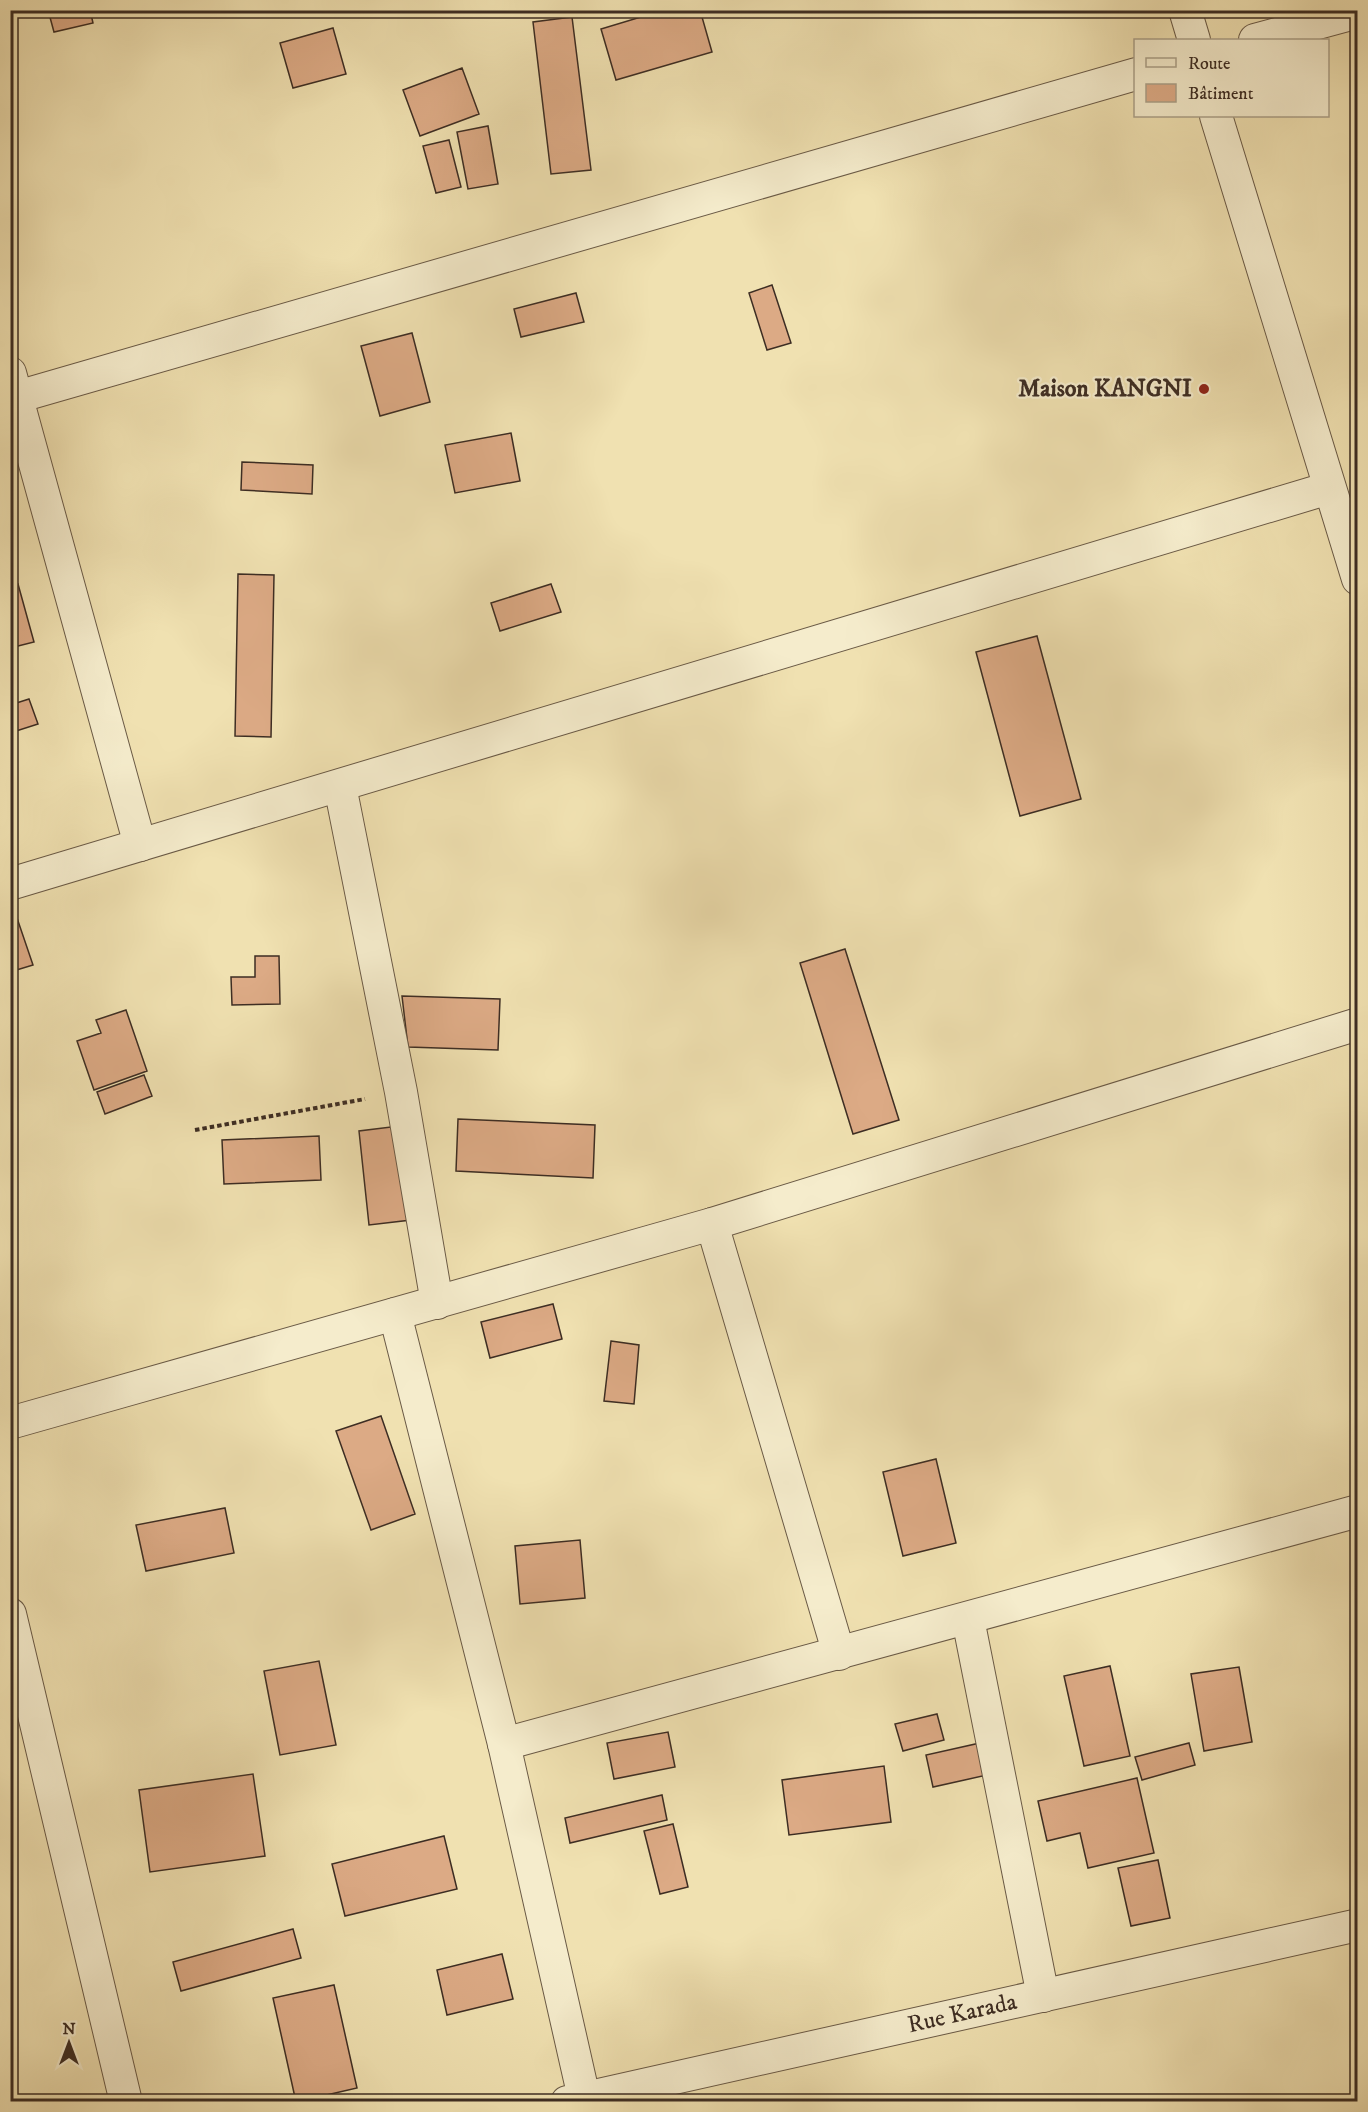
<svg xmlns="http://www.w3.org/2000/svg" width="1368" height="2112" font-family="'IM FELL DW Pica',serif">
<style>
.building{fill:#dcaa85;stroke:#3d2d23;stroke-width:1.5}
.lines{fill:none;stroke-linecap:round;stroke-linejoin:round}
.street-casing{stroke:#6a5a46;stroke-width:34}
.path{stroke:#3d2d23;stroke-width:4;stroke-dasharray:4.5 3;stroke-linecap:butt}
.street{stroke:#f5eccc;stroke-width:32}
.poi-dot{fill:#8f2418;stroke:#f5eccc;stroke-width:2}
.labels{text-anchor:middle;dominant-baseline:central;stroke-width:4.5;stroke-linejoin:round;paint-order:stroke}
.poi-label{font-size:24px;font-weight:bold;fill:#3d2d23;stroke:#f5eccc;text-anchor:end}
.street-label{font-size:24px;fill:#3d2d23;stroke:#f5eccc}
</style>
<rect width="100%" height="100%" fill="#f0e1b1"/>
<filter id="stains"><feTurbulence type="fractalNoise" baseFrequency=".00333" numOctaves="4"/><feColorMatrix values="0 0 0 0 .2 0 0 0 0 .09 0 0 0 0 .02 0 0 0 .5 -.17"/></filter>
<radialGradient id="worn" r=".72"><stop offset=".6" stop-color="#630" stop-opacity="0"/><stop offset="1" stop-color="#630" stop-opacity=".3"/></radialGradient>
<!-- building -->
<path class="building" d="M48 10H90L93 23 54 32Z
M664 10H700L712 52 616 80 601 29Z
M572 17 591 170 551 174 533 22Z
M333 28 346 74 293 88 280 43Z
M462 68 479 114 420 136 403 90Z
M488 126 498 184 468 189 457 132Z
M449 140 461 187 436 193 423 146Z
M772 285 791 343 767 350 749 293Z
M576 293 584 322 521 337 514 309Z
M412 333 430 402 380 416 361 346Z
M511 433 520 481 455 493 445 445Z
M242 462 313 465 312 494 241 490Z
M238 574 274 575 271 737 235 736Z
M18 584 34 642 10 648V586Z
M551 584 561 612 500 631 491 603Z
M1037 636 1081 799 1020 816 976 652Z
M29 699 38 724 10 733V705Z
M17 918 33 965 10 972V920Z
M845 949 899 1120 853 1134 800 963Z
M255 956H279L280 1004 232 1005 231 977H255Z
M402 996 500 999 498 1050 408 1047Z
M126 1010 147 1071 94 1090 77 1041 101 1033 96 1020Z
M144 1075 152 1096 105 1114 97 1092Z
M458 1119 595 1125 593 1178 456 1171Z
M399 1126 411 1220 369 1225 359 1131Z
M319 1136 321 1180 224 1184 222 1140Z
M553 1304 562 1339 490 1358 481 1322Z
M611 1341 639 1345 634 1404 604 1401Z
M381 1416 415 1514 371 1530 336 1431Z
M936 1459 956 1543 903 1556 883 1472Z
M225 1508 234 1553 146 1571 136 1525Z
M580 1540 585 1598 520 1604 515 1546Z
M319 1661 336 1745 280 1755 264 1671Z
M1110 1666 1130 1756 1084 1766 1064 1676Z
M1239 1667 1252 1742 1204 1751 1191 1674Z
M937 1714 944 1740 903 1751 895 1724Z
M668 1732 675 1767 614 1779 607 1743Z
M980 1743 987 1775 933 1787 926 1755Z
M1189 1743 1195 1765 1142 1780 1135 1757Z
M884 1766 891 1822 789 1835 782 1780Z
M253 1774 265 1856 150 1872 139 1790Z
M1137 1778 1154 1853 1088 1868 1080 1833 1047 1841 1038 1801Z
M662 1795 667 1820 570 1843 565 1818Z
M673 1824 688 1887 660 1894 644 1831Z
M444 1836 457 1889 345 1916 332 1864Z
M1158 1860 1170 1918 1131 1926 1118 1868Z
M293 1929 301 1958 181 1991 173 1962Z
M502 1954 513 1999 447 2015 437 1970Z
M334 1985 357 2088 296 2102 273 1998Z"/>
<g class="lines">
<!-- street casing -->
<g class="street-casing">
<g id="street">
<path d="M1185 10 1194 40"/>
<path d="M1255 40 1358 12"/>
<path d="M1216 116 1358 579"/>
<path d="M10 373 140 845"/>
<path d="M10 399 1136 74"/>
<path d="M340 786 401 1092 437 1303"/>
<path d="M10 884 1329 488"/>
<path d="M712 1224 839 1654"/>
<path d="M395 1314 504 1744 585 2102"/>
<path d="M10 1423 712 1224 1358 1024"/>
<path d="M10 1614 126 2102"/>
<path d="M968 1619 1043 1996"/>
<path d="M504 1744 1358 1511"/>
<path id="s1" d="M567 2102 1358 1925"/>
</g>
</g>
<!-- path -->
<path class="path" d="M195 1130 365 1099"/>
<!-- street -->
<use href="#street" class="street"/>
</g>
<!-- markers -->
<circle class="poi-dot" cx="1204" cy="389" r="6"/>
<g class="labels">
<!-- poi labels -->
<g class="poi-label">
<text x="1192" y="389">Maison KANGNI</text>
</g>
<!-- street labels -->
<g class="street-label">
<text stroke="none"><textPath href="#s1" startOffset="405">Rue Karada</textPath></text>
</g>
</g>
<!-- margin -->
<rect width="1368" height="2112" fill="none" stroke="#f0e1b1" stroke-width="36"/>
<rect x="12" y="12" width="1344" height="2088" fill="none" stroke="#3d2d23" stroke-width="3"/>
<rect x="18" y="18" width="1332" height="2076" fill="none" stroke="#3d2d23" stroke-width="1.5"/>
<!-- legend -->
<rect x="1134" y="39" width="195" height="78" fill="#f5eccc" stroke="#aba088" stroke-width="1.5"/>
<rect x="1146" y="58" width="30" height="9" fill="#f5eccc" stroke="#aba088" stroke-width="1.5"/>
<text x="1188" y="69" font-size="18" fill="#3d2d23">Route</text>
<rect x="1146" y="84" width="30" height="18" fill="#dcaa85" stroke="#aba088" stroke-width="1.5"/>
<text x="1188" y="99" font-size="18" fill="#3d2d23">Bâtiment</text>
<!-- north arrow -->
<g transform="translate(69 2043)" stroke="#f5eccc" stroke-width="4.5" paint-order="stroke">
<path d="M0-4.5L10 22L0 15L-10 22Z" fill="#3d2d23"/>
<text y="-9" font-size="16" font-weight="bold" text-anchor="middle" fill="#3d2d23">N</text>
</g>
<rect width="100%" height="100%" filter="url(#stains)"/>
<rect width="100%" height="100%" fill="url(#worn)"/>
</svg>
